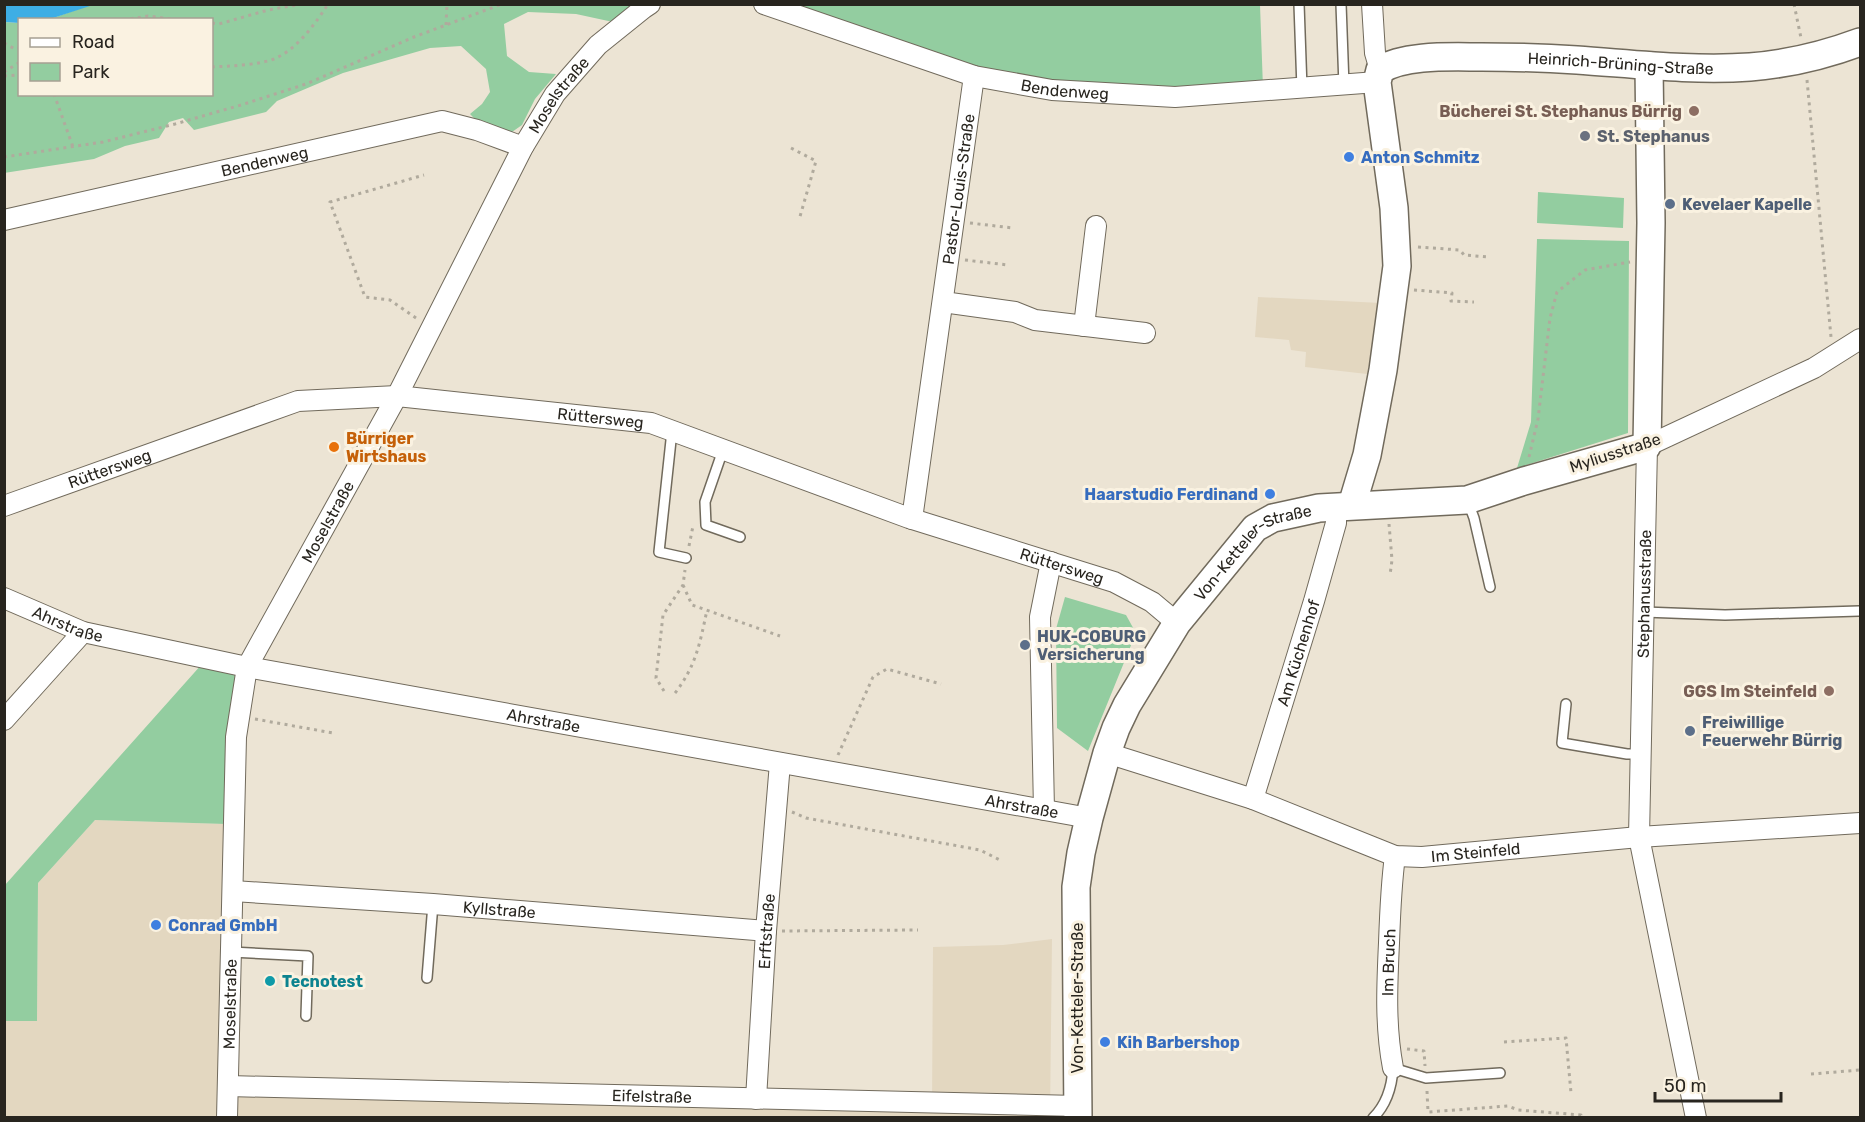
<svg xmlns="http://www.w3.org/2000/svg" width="1865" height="1122" font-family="Rubik,sans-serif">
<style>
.built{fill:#e3d7c0}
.green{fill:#93cda0}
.water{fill:#3eaee5}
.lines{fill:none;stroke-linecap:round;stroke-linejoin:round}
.lane-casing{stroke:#716a5c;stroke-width:12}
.street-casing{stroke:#716a5c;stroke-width:22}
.secondary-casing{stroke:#716a5c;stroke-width:30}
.path{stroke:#b0aa9d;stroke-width:3;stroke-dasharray:3 4.5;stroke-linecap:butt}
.lane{stroke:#fff;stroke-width:9}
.street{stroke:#fff;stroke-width:20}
.secondary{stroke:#fff;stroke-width:27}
.education-dot{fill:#8d6e63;stroke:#faf2e1;stroke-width:2}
.worship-dot{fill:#6b7280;stroke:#faf2e1;stroke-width:2}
.shop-dot{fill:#3f7fe0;stroke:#faf2e1;stroke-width:2}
.service-dot{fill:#5c6f8a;stroke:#faf2e1;stroke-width:2}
.food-dot{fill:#e8710a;stroke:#faf2e1;stroke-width:2}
.culture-dot{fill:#0f9aa8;stroke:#faf2e1;stroke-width:2}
.labels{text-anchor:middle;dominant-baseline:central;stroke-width:6;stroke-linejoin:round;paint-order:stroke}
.street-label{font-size:16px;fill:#28251f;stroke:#faf2e1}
.education-label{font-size:16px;font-weight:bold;fill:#785e54;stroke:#faf2e1;text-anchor:end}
.worship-label{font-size:16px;font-weight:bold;fill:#5b616d;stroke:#faf2e1;text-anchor:start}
.shop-label{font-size:16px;font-weight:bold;fill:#366cbe;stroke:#faf2e1;text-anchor:start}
.service-label{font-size:16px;font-weight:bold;fill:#4e5e75;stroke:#faf2e1;text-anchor:start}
.food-label{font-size:16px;font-weight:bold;fill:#c56008;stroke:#faf2e1;text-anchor:start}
.culture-label{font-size:16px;font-weight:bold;fill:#0d838f;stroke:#faf2e1;text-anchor:start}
</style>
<rect width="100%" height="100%" fill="#ece4d4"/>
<!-- built -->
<path class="built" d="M1258 297 1381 303 1367 374 1305 367 1306 352 1291 350 1289 340 1255 337Z
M95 820 226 824 219 1094 932 1109 933 947 1003 945 1052 939 1050 1117H5L4 1021H37L38 883Z"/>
<!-- green -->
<path class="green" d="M93 4 639 5 613 22 576 14 528 12 504 24 507 56 529 72 556 74 535 99 522 125 512 132C498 129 480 126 470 114L482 104 490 92 486 69 461 46 430 48 343 73 277 101 266 112 194 130 183 118 169 122 159 138 125 146 94 159 4 173V22L19 23 20 94H212V20L50 19Z
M795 5H1260L1263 88 1167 90 1033 80 975 69Z
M1538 192 1624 198 1623 228 1537 223Z
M1537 239 1629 241 1628 433 1517 468 1531 422Z
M1065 597 1126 615 1136 633 1088 751 1057 728 1056 629Z
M202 664 235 674 226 824 95 820 38 883 37 1021H5V885Z"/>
<!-- water -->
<path class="water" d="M4 5 5 4 93 5 50 19 20 20 19 23 5 22Z"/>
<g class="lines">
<!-- lane casing -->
<g class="lane-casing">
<path id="lane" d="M1299 4 1302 89
M1341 4 1344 86
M672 431 659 552 686 558
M723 450 705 502 706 525 740 537
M1468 502 1474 518 1490 587
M1644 612 1725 615 1859 611
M1566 704 1562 743 1627 754H1640
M231 952 308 956 306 1016
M427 978 433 904
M1373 1118C1387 1104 1392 1086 1393 1068L1426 1078 1500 1073"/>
</g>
<!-- street casing -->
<g class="street-casing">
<g id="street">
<path id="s1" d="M764 4 974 76 1052 90 1175 97 1377 82"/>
<path d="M1372 4 1375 53 1380 70"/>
<path id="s2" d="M4 220 442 121 477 130 523 147"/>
<path d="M943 302 1015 312 1035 320 1145 333"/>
<path d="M1084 326 1096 226"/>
<path id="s3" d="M4 506 298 401 397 396 651 423 909 518 1114 582 1152 602 1177 623"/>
<path id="s4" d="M912 519 974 76"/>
<path id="s5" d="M4 598 83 632 247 667 1089 818"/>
<path d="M4 720 83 632"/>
<path id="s6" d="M1107 753 1253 799 1395 856 1422 857 1639 837 1860 823"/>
<path id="s7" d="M1253 799 1314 601 1336 523V507"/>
<path d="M1044 810 1040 617 1051 562"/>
<path id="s8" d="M233 891 433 904 766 931"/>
<path id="s9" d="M1393 1068C1385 1026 1387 985 1389 943 1390 914 1391 885 1395 856"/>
<path id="s10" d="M228 1086 1077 1106"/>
<path id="s11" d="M756 1099 766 931 780 763"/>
<path id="s12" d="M227 1118 236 737 247 667 397 396 523 147 555 94 598 45 644 8 650 4"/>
<path id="s13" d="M1696 1118 1639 837 1647 446 1814 368 1860 339"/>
</g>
</g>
<!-- secondary casing -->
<g class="secondary-casing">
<g id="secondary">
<path id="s14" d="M1352 505 1367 455 1383 370 1397 266 1394 208 1377 82 1380 70C1405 54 1453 57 1482 57 1514 57 1546 58 1577 60 1635 64 1693 71 1750 67 1788 64 1825 55 1860 42"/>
<path id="s15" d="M1078 1118 1076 887 1081 853 1089 818 1107 753 1116 728 1127 705 1177 623 1255 528 1273 518 1319 508 1467 500 1524 481 1647 446 1651 223 1649 66"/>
</g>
</g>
<!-- path -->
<path class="path" d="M1794 4 1801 38
M123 20 148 16 179 20
M212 23 219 24 268 10 302 4
M446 25 447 4
M4 43 15 49 20 48
M212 67C229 66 262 65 276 58 297 49 316 23 328 4
M4 72 20 62
M4 76 20 75
M1807 80 1831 337
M54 94 73 147
M791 148 816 161 799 220
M4 157 103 142 175 124 241 105 306 84 414 37 502 4
M970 223 1013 228
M1418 247 1460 250 1464 255 1488 257
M965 260 1008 265
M1414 290 1452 293 1451 301 1474 302
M416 318 390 300 365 297 330 202 424 175
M1529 457 1538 419 1550 318 1557 292 1585 270 1630 262
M1389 524 1392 560 1390 575
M689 546 693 526
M683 585 692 605 780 636
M664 691 656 678 663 615 683 585 685 570
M675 693C696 666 700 643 707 610
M255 719 333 733
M838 755 873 677 887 669 941 684
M792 812 806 818 980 850 1000 860
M782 931 918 930
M1504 1042 1566 1038 1571 1093
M1407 1049 1424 1051 1425 1066
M1811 1074 1860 1070
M1427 1091 1428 1112 1508 1106 1518 1110 1581 1115V1118"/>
<!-- lane -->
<use href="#lane" class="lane"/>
<!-- street -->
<use href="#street" class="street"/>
<!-- secondary -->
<use href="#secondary" class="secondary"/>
</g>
<!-- markers -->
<g class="education-dot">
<circle cx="1694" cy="111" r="6"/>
<circle cx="1829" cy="691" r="6"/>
</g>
<circle class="worship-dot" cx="1585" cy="136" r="6"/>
<g class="shop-dot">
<circle cx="1349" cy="157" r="6"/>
<circle cx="1270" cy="494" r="6"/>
<circle cx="156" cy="925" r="6"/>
<circle cx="1105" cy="1042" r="6"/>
</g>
<g class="service-dot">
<circle cx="1670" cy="204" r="6"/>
<circle cx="1025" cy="645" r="6"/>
<circle cx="1690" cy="731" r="6"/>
</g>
<circle class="food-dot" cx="334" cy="447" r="6"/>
<circle class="culture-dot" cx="270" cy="981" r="6"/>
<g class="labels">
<!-- street labels -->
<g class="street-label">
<text stroke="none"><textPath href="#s14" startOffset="684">Heinrich-Brüning-Straße</textPath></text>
<text stroke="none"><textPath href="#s1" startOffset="314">Bendenweg</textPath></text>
<text stroke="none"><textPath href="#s12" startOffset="1104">Moselstraße</textPath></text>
<text stroke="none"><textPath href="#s2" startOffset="267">Bendenweg</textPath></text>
<text stroke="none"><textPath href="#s4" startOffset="333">Pastor-Louis-Straße</textPath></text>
<text stroke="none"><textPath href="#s3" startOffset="616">Rüttersweg</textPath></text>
<text transform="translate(1615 453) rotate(-18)">Myliusstraße</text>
<text stroke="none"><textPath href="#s3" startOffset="112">Rüttersweg</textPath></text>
<text stroke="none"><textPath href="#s12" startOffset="618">Moselstraße</textPath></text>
<text stroke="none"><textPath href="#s15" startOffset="624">Von-Ketteler-Straße</textPath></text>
<text stroke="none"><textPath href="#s3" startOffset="1102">Rüttersweg</textPath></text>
<text stroke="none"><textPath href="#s13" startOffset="530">Stephanusstraße</textPath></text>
<text stroke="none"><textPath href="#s5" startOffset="69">Ahrstraße</textPath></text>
<text stroke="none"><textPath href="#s7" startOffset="153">Am Küchenhof</textPath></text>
<text stroke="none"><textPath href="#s5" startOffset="555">Ahrstraße</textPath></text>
<text stroke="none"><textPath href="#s5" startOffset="1041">Ahrstraße</textPath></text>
<text stroke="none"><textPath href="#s6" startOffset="387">Im Steinfeld</textPath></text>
<text stroke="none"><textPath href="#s8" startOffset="267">Kyllstraße</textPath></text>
<text stroke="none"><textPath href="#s11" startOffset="168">Erftstraße</textPath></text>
<text stroke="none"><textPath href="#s9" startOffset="106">Im Bruch</textPath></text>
<text transform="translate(1077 998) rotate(-90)">Von-Ketteler-Straße</text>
<text stroke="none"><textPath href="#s12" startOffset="114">Moselstraße</textPath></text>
<text stroke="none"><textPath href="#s10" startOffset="424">Eifelstraße</textPath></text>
</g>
<!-- education labels -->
<g class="education-label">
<text x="1682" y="111">Bücherei St. Stephanus Bürrig</text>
<text x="1817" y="691">GGS Im Steinfeld</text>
</g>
<!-- worship labels -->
<g class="worship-label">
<text x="1597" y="136">St. Stephanus</text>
</g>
<!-- shop labels -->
<g class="shop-label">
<text x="1361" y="157">Anton Schmitz</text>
<text x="1258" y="494" text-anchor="end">Haarstudio Ferdinand</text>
<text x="168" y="925">Conrad GmbH</text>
<text x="1117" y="1042">Kih Barbershop</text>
</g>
<!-- service labels -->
<g class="service-label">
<text x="1682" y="204">Kevelaer Kapelle</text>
<text x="1037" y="636">HUK-COBURG<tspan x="1037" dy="18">Versicherung</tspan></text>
<text x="1702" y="722">Freiwillige<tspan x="1702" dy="18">Feuerwehr Bürrig</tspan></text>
</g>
<!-- food labels -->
<g class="food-label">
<text x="346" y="438">Bürriger<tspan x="346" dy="18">Wirtshaus</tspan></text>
</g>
<!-- culture labels -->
<g class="culture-label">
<text x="282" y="981">Tecnotest</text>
</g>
</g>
<!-- border -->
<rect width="1865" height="1122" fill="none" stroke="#28251f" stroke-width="12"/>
<!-- legend -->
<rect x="18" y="18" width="195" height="78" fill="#faf2e1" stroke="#a6a093" stroke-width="1.5"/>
<rect x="30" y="38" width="30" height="9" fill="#ffffff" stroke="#a6a093" stroke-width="1.5"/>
<text x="72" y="48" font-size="18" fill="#28251f">Road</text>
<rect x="30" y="63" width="30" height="18" fill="#93cda0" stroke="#a6a093" stroke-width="1.5"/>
<text x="72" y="78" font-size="18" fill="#28251f">Park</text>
<!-- scale -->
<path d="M1655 1092v9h126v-9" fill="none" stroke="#28251f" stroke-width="3"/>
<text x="1664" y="1092" font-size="18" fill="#28251f" stroke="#faf2e1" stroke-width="4.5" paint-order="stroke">50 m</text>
</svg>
